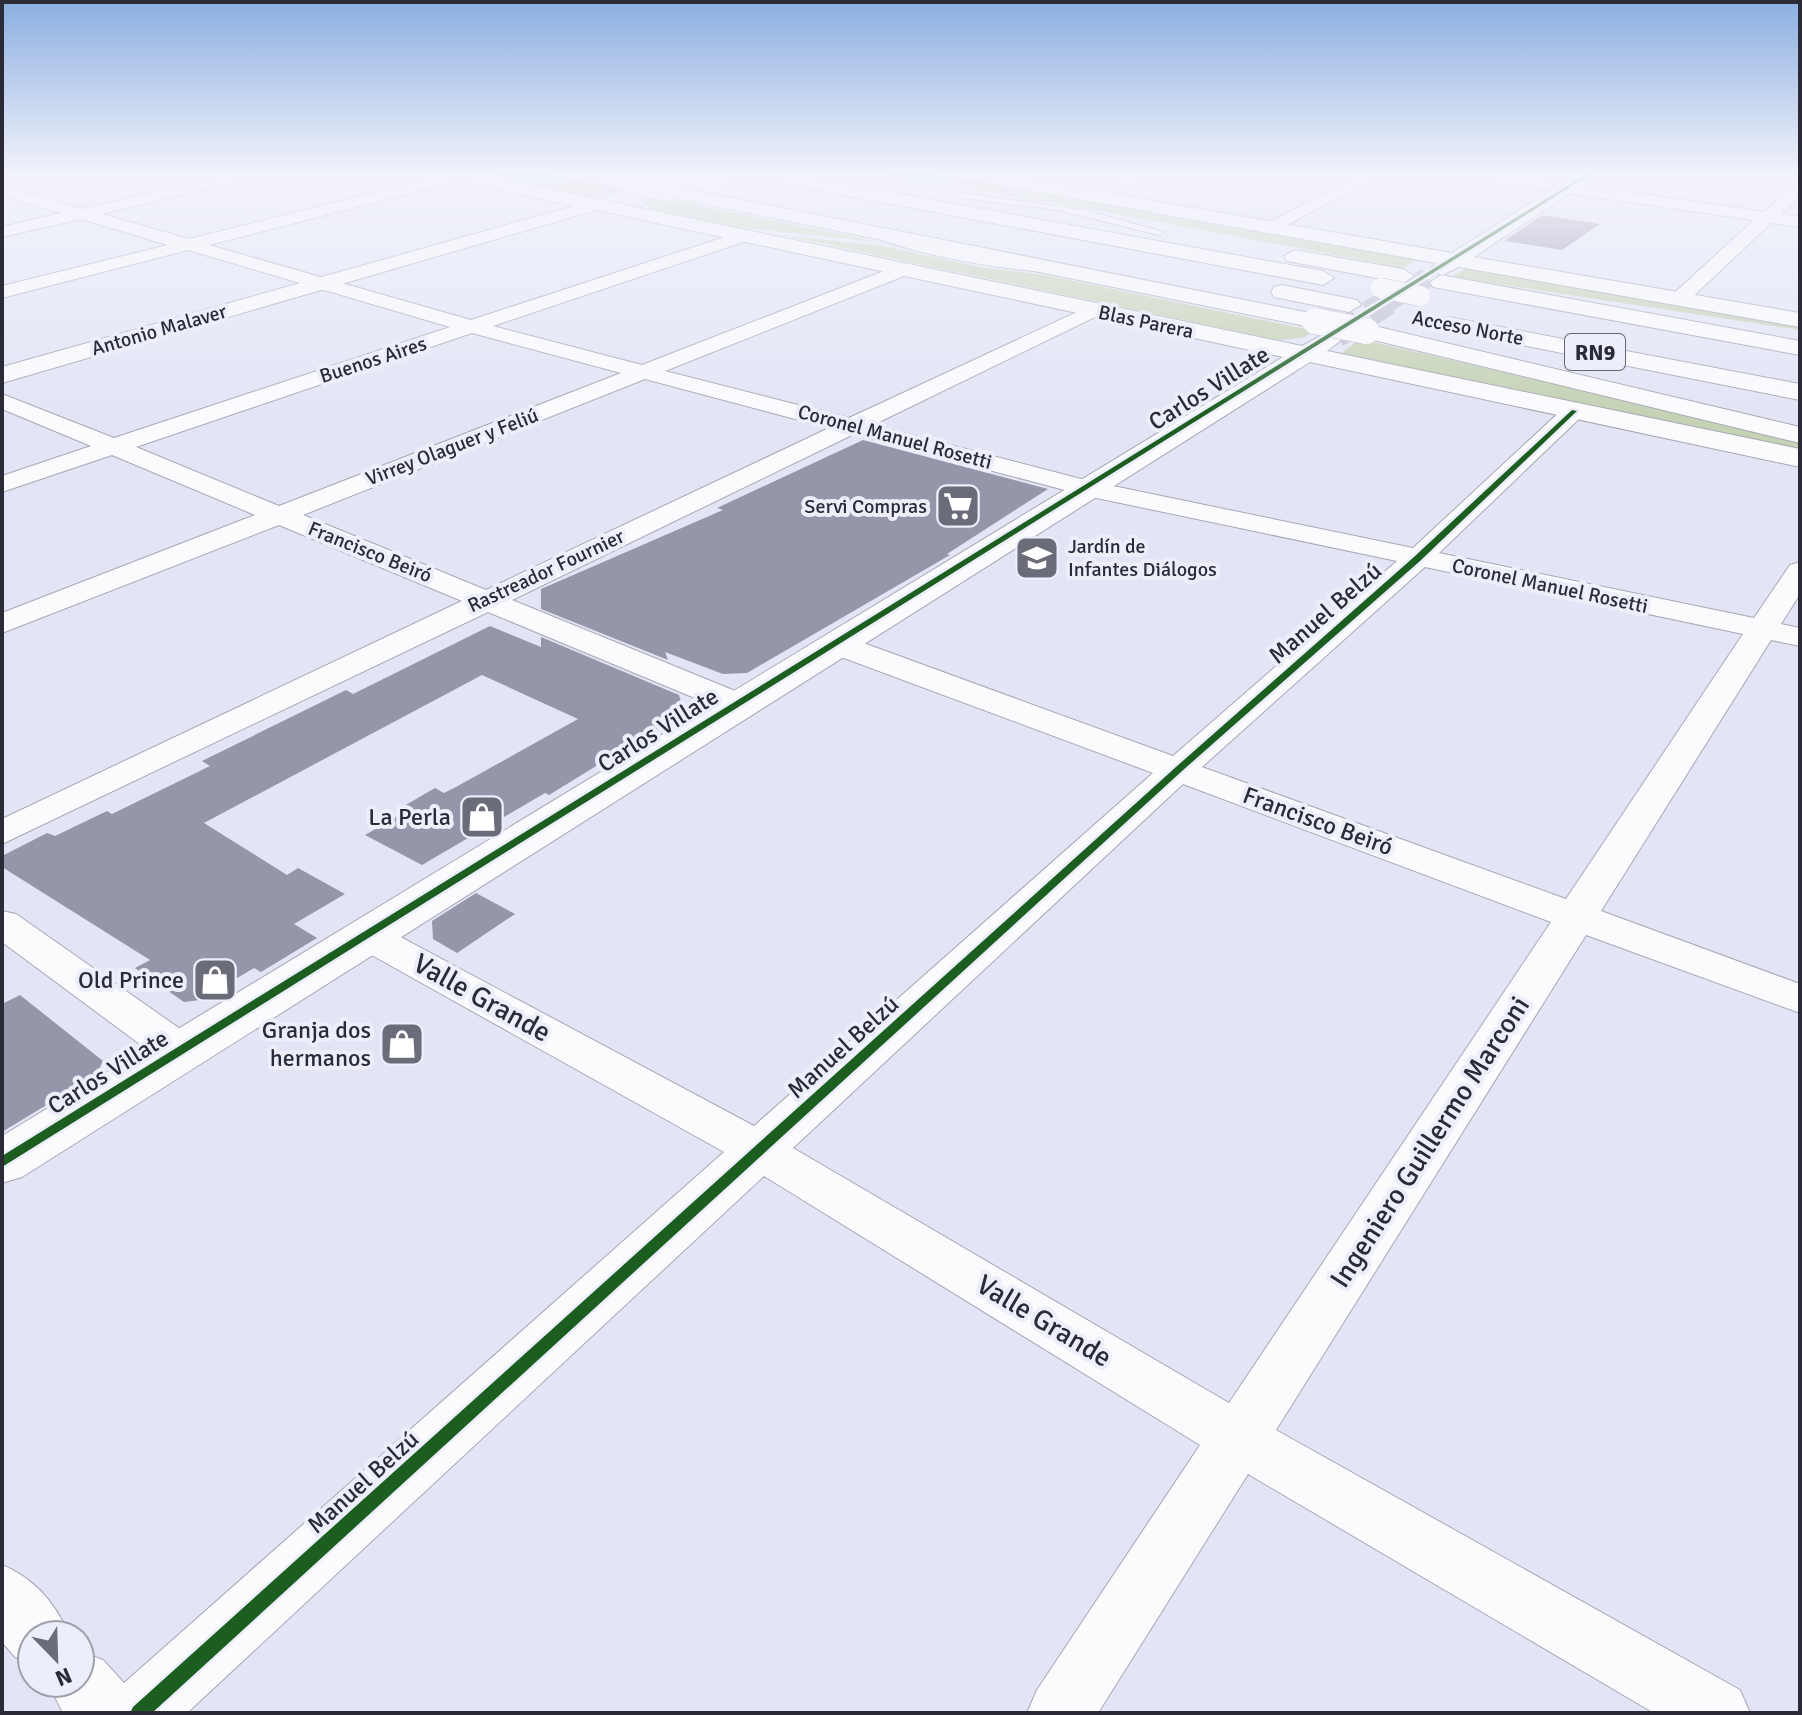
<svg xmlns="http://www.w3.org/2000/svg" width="1802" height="1715" font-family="Signika,sans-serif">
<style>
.green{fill:#c5d2b4}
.building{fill:#9596aa}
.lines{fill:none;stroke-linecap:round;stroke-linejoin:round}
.secondary-tunnel-far1{stroke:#bec0d0;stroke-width:20;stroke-dasharray:20 10;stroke-linecap:butt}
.secondary-tunnel{stroke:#bec0d0;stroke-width:26;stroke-dasharray:26 13;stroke-linecap:butt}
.lane-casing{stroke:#a6a8b5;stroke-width:2}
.street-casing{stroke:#a6a8b5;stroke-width:2}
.secondary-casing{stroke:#a6a8b5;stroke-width:2}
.highway-casing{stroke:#a6a8b5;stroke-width:2}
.lane{fill:#fbfbfe;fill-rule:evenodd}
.street{fill:#fbfbfe;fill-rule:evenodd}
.secondary{fill:#fbfbfe;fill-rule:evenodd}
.highway{fill:#fbfbfe;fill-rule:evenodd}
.highway-bridge-far1-casing{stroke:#a6a8b5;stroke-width:21;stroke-linecap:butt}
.highway-bridge-casing{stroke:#a6a8b5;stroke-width:27;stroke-linecap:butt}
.highway-bridge-far1{stroke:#fbfbfe;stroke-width:20}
.highway-bridge{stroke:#fbfbfe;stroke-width:26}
.cycleway-casing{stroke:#eceefa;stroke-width:5}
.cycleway{fill:#1b5e20;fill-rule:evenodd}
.labels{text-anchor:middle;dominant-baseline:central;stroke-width:8;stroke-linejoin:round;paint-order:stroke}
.far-street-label{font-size:20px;fill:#2a2b37;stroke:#eceefa}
.far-poi-label{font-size:20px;fill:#2a2b37;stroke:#eceefa;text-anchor:end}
.shield{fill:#eceefa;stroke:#646672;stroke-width:2}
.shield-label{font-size:22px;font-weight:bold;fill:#2a2b37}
.street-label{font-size:24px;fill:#2a2b37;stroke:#eceefa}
.poi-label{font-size:24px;fill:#2a2b37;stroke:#eceefa;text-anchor:end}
.near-street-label{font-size:28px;fill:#2a2b37;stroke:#eceefa}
</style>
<rect width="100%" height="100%" fill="#e3e5f6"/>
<!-- green -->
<path class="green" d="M487 173H542L627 191C583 206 530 188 487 173Z
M871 173H926L1416 260 1403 268 1102 211Z
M653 196 854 237 878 242 735 227 653 211 643 202Z
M782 235 882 246 985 268 1045 275 1316 331 1302 338 1278 340Z
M1465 269 1800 326V330L1452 277Z
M1360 339 1800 441V451L1339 355Z"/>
<!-- building -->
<path class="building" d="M1542 215 1600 224 1562 250 1504 241Z
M863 440 1048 489 947 554 950 555 747 673 723 674 665 652 668 660 541 609V589L723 510 717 508Z
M490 626 541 647V637L679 695 684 712 549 795 545 793 422 865 365 835 403 813 397 810 435 788 444 793 456 787 578 719 482 675 204 823 287 875 298 868 345 894 294 924 317 938 261 972 254 968 200 1000 184 1002 135 968 150 960 2 867V856L47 833 55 836 107 811 112 814 210 766 202 761 346 690 353 694Z
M476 893 515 914 457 953 433 939 432 921Z
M20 995 103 1061 96 1075 2 1132V1004Z"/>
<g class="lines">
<!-- secondary-tunnel-far1 -->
<path class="secondary-tunnel-far1" d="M1385 304 1433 274"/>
<!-- secondary-tunnel -->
<path class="secondary-tunnel" d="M1336 335 1388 302"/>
<!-- lane casing -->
<g class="lane-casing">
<path id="lane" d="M955 192 1084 210 1164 232 1159 235 1058 210 952 197Z
M868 229 933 249 1048 269 1043 272C982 266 922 256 865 234Z"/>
</g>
<!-- street casing -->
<g class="street-casing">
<path id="street" d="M241 173H271L102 214 189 239 452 173H466V179L209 245 471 320 743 231 752 236 749 240 493 326 642 365 902 264 909 266V274L665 371 849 418 1092 305 1102 311 1099 315 873 425 1089 481 1413 548 1566 406H1582L1586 411 1582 416 1439 553 1754 618 1790 565 1800 562V594L1781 624 1800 628V646L1771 640 1601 911 1800 984V1013L1586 935 1276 1430 1740 1690 1750 1713H1654L1248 1474 1098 1713H1027L1037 1690 1200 1445 764 1176 187 1713H63L48 1683H80V1651L103 1660 124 1683 724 1152 352 944 346 935 352 926 366 922 380 926 754 1126 1153 773 825 651 820 644 825 637H847L1173 756 1397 561 1087 496 854 434 512 600 750 697 754 704 750 711 738 714 726 711 488 612 2 844V819L462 601 279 525 2 633V613L255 515 112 455 2 492V476L91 446 2 409V394L114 438 450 327 188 250 2 298V286L168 245 81 219 2 237V227L61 213 2 196V186L82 209ZM472 333 621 373 279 506 136 447ZM645 379 829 428 486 590 303 515ZM1425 567 1743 634 1566 899 1202 767ZM1183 784 1551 922 1229 1403 793 1148Z
M1136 173H1158L1097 200 1083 197Z
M1363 173H1383L1274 232 1268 233 1259 228Z
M1456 173H1498L1764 212 1800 182V196L1781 214 1800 217V227L1771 223 1685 304H1671L1668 300 1671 296 1754 220 1464 178Z
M2 911 16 914 196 1040 202 1051 196 1062 180 1066 164 1062 2 942Z
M2 1565C34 1578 56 1604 69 1635H32V1664L15 1657 2 1642Z"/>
</g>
<!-- secondary casing -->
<g class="secondary-casing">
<path id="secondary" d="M437 173H473L1302 346 1336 328 1348 335 1327 351 1800 449V467L1310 362 22 1177 2 1183V1136L1283 357 596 210 2 383V367L574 206 446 178Z
M951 173H993L1452 253 1578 173H1600L1474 257 1800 313V327L1459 267 1442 275 1431 268 1436 263 960 178Z"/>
</g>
<!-- highway casing -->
<g class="highway-casing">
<path id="highway" d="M466 173H492L522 188 513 194 506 192Z
M572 173H609L637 179 639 183 630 189 575 177Z
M744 173H784L1323 271 1334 278 1323 285 753 178Z
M668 185 1315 314 1327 321 1315 328 661 195V187Z
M1295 250 1403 269 1414 276 1403 283 1287 261 1284 256Z
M1441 275 1800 341V355L1433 287 1430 282Z
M1282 285 1357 300 1361 305 1349 312 1274 297 1271 292 1274 287Z
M1448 317 1800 384V400L1440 329 1436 324 1440 319Z
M1366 324 1800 427V443L1357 336 1354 331 1357 326Z"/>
</g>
<!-- lane -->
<use href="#lane" class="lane"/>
<!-- street -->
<use href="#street" class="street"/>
<!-- secondary -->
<use href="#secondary" class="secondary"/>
<!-- highway -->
<use href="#highway" class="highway"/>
<!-- highway-bridge-far1 casing -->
<g class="highway-bridge-far1-casing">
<path id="highway-bridge-far1" d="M669 174 714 183
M630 183 668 191
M1381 288 1420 296"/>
</g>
<!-- highway-bridge casing -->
<g class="highway-bridge-casing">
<path id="highway-bridge" d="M1315 321 1366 331"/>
</g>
<!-- highway-bridge-far1 -->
<use href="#highway-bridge-far1" class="highway-bridge-far1"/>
<!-- highway-bridge -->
<use href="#highway-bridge" class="highway-bridge"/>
<!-- cycleway casing -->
<g class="cycleway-casing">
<path id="cycleway" d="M1588 173H1593L2 1167V1156Z
M1572 410 1577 411 1420 561 1182 771 152 1713H130L133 1707 1176 767 1414 557Z"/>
</g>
<!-- cycleway -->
<use href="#cycleway" class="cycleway"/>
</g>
<!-- sky -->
<linearGradient id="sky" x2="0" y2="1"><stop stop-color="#8baee1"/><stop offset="0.42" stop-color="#f2f3fb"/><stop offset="1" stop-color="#f2f3fb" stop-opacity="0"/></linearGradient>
<rect width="1802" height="413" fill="url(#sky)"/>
<!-- icons -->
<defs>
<g id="supermarket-square" transform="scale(2.3)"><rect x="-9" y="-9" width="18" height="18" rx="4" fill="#6b6c7a" stroke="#eceefa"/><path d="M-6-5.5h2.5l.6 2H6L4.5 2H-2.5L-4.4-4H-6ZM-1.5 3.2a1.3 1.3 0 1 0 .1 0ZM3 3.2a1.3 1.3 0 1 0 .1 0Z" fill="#fff"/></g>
<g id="school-square" transform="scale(2.3)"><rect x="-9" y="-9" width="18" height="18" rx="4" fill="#6b6c7a" stroke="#eceefa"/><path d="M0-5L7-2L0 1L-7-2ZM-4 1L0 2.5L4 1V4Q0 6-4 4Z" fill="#fff"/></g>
<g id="shop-square" transform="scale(2.3)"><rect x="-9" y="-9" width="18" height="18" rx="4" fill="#6b6c7a" stroke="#eceefa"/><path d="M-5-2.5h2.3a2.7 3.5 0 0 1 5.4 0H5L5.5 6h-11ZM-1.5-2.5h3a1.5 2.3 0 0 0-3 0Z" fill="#fff"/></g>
</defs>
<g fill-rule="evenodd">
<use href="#supermarket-square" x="958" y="506"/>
<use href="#school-square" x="1037" y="558"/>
<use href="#shop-square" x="482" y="817"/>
<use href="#shop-square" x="215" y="980"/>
<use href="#shop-square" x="402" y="1044"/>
</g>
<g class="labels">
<!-- far-street labels -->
<g class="far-street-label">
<text transform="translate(1146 322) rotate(12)">Blas Parera</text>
<text transform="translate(1468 328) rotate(11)">Acceso Norte</text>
<text transform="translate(159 330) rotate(-16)">Antonio Malaver</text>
<text transform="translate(373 360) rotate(-18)">Buenos Aires</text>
<text transform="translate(895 437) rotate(15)">Coronel Manuel Rosetti</text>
<text transform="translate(452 447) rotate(-21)">Virrey Olaguer y Feliú</text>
<text transform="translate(370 552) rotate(22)">Francisco Beiró</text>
<text transform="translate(546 571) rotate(-25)">Rastreador Fournier</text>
<text transform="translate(1550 586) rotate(12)">Coronel Manuel Rosetti</text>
</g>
<!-- far-poi labels -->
<g class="far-poi-label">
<text x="927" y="506">Servi Compras</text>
<text x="1068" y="546" text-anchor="start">Jardín de<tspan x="1068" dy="23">Infantes Diálogos</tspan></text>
</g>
<!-- shield labels -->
<rect class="shield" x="1565" y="334" width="60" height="36" rx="6"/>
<g class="shield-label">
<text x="1595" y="352">RN9</text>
</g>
<!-- street labels -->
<g class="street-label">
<text transform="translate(1209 388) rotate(-32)">Carlos Villate</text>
<text transform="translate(1325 613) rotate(-41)">Manuel Belzú</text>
<text transform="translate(658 730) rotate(-32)">Carlos Villate</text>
<text transform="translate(1318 821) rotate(20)">Francisco Beiró</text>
<text transform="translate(843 1047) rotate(-42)">Manuel Belzú</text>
<text transform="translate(108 1072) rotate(-32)">Carlos Villate</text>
<text transform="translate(363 1482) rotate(-42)">Manuel Belzú</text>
</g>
<!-- poi labels -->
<g class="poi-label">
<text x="451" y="817">La Perla</text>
<text x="184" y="980">Old Prince</text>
<text x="371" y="1030">Granja dos<tspan x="371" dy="28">hermanos</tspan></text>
</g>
<!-- near-street labels -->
<g class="near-street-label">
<text transform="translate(482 998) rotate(29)">Valle Grande</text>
<text transform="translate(1430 1142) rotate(-57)">Ingeniero Guillermo Marconi</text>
<text transform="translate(1044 1321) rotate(31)">Valle Grande</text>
</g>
</g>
<!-- border -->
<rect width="1802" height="1715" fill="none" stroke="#2a2b37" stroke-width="8"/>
<!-- north arrow -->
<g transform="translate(56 1659) rotate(157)"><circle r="38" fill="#eceefa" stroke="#9ea0ac" stroke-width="2"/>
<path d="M0-6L14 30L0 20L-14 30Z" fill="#6b6c7a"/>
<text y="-12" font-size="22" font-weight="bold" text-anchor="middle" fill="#2a2b37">N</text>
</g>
</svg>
